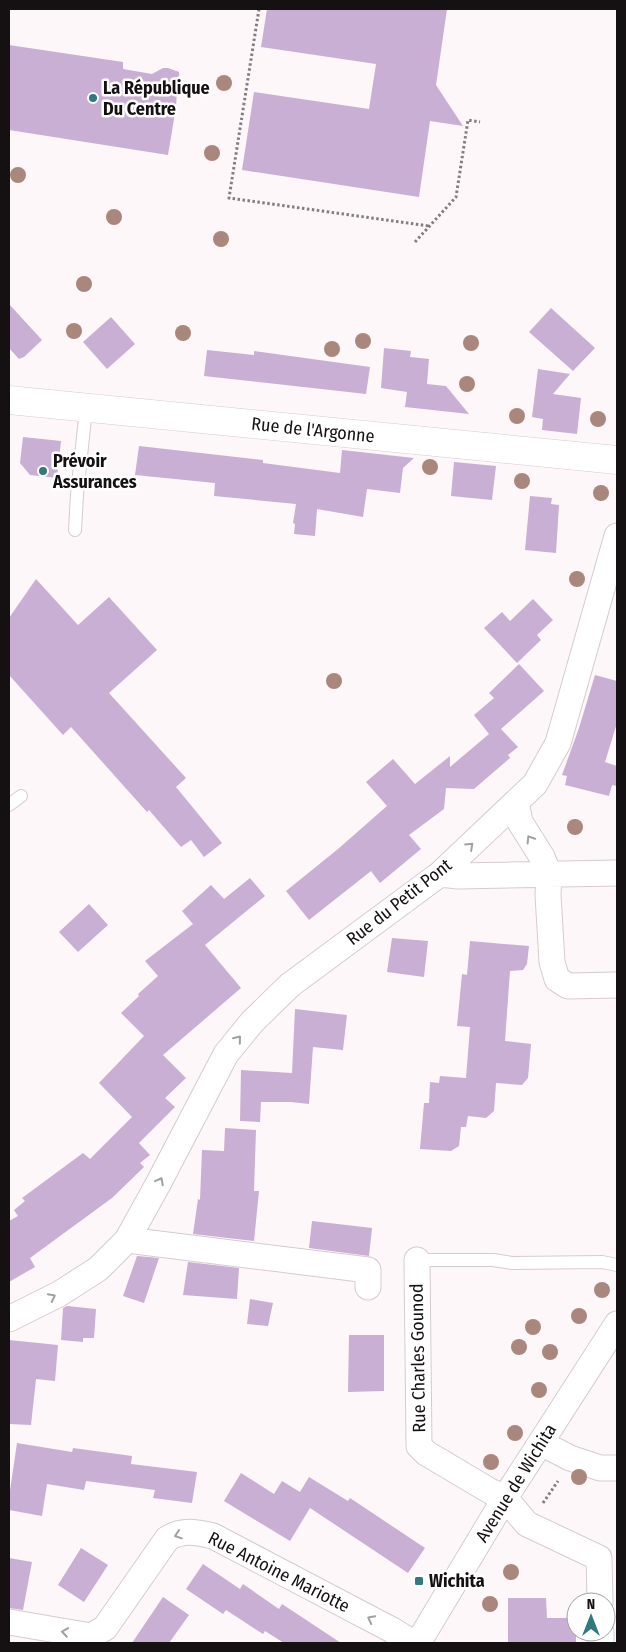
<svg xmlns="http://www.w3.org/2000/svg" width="626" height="1652" font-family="'Fira Sans Condensed',sans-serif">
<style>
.building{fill:#c8afd3}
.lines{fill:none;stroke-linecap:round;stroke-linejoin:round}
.lane-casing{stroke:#d5cbd0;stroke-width:14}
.street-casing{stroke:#d5cbd0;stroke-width:27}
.secondary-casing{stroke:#d5cbd0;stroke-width:29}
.path{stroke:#837e80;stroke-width:3;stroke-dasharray:2.5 2.5;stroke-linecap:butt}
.lane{stroke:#fff;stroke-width:12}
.street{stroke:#fff;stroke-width:25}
.secondary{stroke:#fff;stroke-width:28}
.tree{fill:#a9877d}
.oneway{stroke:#a1a0a1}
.poi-dot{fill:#30797f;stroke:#fff;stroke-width:2}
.labels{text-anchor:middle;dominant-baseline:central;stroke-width:5;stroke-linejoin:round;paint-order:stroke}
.poi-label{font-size:18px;font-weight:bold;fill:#151113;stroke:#fff;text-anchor:start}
.street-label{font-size:18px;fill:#151113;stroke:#fff}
</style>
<rect width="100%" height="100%" fill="#fef7fa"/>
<!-- building -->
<path class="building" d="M267 9H447L436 85 463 126 430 121 419 197 242 170 254 92 369 109 376 64 261 47Z
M9 45 123 62V69L152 74 163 68H168L179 72 180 87 177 90 176 107 168 155 9 130Z
M9 304 42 340 24 357 19 359 9 348Z
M551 308 595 348 573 371 529 332Z
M111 317 135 344 107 369 83 342Z
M384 348 411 351 410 357 429 359 427 384 446 386 469 414 405 407 407 392 381 388Z
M207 350 254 355V351L370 367 366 394 204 376Z
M538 369 570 374 553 394 581 398 577 434 542 430 543 419 532 417Z
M23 437 61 441 57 478 30 475 20 463Z
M139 446 263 460V463L340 473 342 450 414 458 403 468 400 493 367 489 363 517 317 509 315 536 294 534 295 524 293 523 296 504 214 496 215 483 135 475Z
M454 462 496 466 492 500 451 496Z
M530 496 552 498 551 504 559 505 556 553 525 550Z
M36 579 78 625 109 597 157 650 109 693 186 778 176 787 222 843 204 857 191 840 181 847 149 810 147 812 71 727 63 735 9 675V618Z
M533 599 553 620 537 635 541 640 517 663 484 628 502 612 510 621Z
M519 664 544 691 501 729 518 747 508 755 510 758 474 789 446 788 444 809 409 835 421 849 380 883 371 871 309 920 286 891 338 849 387 806 366 782 393 759 415 784 450 756V767L489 734 474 715 494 698 489 693Z
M595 675 617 681V723L605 762 617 766V786L612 785 609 796 565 785 567 776 562 775 579 728Z
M250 878 265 896 205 945 241 988 163 1055 186 1078 165 1098 175 1107 139 1143 150 1155 140 1163 144 1167 112 1198 30 1258 35 1267 9 1282V1220V1221L18 1216 14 1210 25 1201 22 1198 83 1153 90 1159 132 1117 99 1083 144 1036 121 1013 139 996 138 994 158 976 145 961 193 924 182 911 211 885 224 899Z
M89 904 108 925 78 952 59 932Z
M392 938 428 941 424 977 387 972Z
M470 941 529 946 527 964 523 970 510 971 505 1041 531 1044 528 1078 522 1085 496 1083 494 1111 486 1118 468 1116 466 1127H461L459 1146 451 1151 420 1149 424 1103H429L430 1082 439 1083 440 1076 466 1078 470 1027 457 1026 462 974 467 975Z
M295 1009 347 1015 343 1050 313 1047 309 1104 291 1102H261L260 1122 240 1121 241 1070 292 1073Z
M225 1128 256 1130 254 1191H259L254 1241 193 1234 198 1199 200 1200 202 1150 224 1151Z
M312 1221 372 1228 369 1256 309 1248Z
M137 1256 159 1258 144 1303 123 1296Z
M188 1262 239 1268 237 1299 183 1295Z
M250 1299 273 1303 268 1326 247 1324Z
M67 1306 96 1309 94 1338H83V1342L61 1340 63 1308Z
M349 1335H384V1391L348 1392Z
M9 1340 58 1345 55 1381 36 1379 31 1425 9 1424Z
M17 1443 72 1452 73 1448 132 1456 131 1464 197 1472 192 1503 153 1498 155 1490 86 1481 84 1490 47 1484 42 1516 9 1510V1497Z
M241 1473 274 1494 282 1481 300 1492 309 1477 348 1501 350 1498 425 1548 408 1573 310 1508 290 1541 224 1501Z
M81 1548 108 1565 84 1602 58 1585Z
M9 1558 32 1562 23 1610 9 1608Z
M203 1564 240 1589 243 1584 279 1609 282 1604 341 1643H284L265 1631 263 1634 226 1610 223 1614 186 1589Z
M163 1597 189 1615 169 1643H132Z
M508 1598H546L547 1618H576V1643H508Z"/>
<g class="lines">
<!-- lane casing -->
<g class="lane-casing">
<path id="lane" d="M75 530 77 495 86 408
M9 805 21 796
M417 1260H493L512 1263 602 1262 617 1265"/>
</g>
<!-- street casing -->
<g class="street-casing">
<path id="street" d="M516 802 520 822 542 857 549 874 548 895 552 962 557 979 568 986 617 985
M440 874 458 876 617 873
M127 1240 368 1270V1287
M417 1260 419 1446 426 1453 490 1491 505 1498 527 1524 599 1558 600 1602
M9 1319 59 1294 98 1269 127 1240 157 1186 226 1054 252 1022 290 985 440 874 535 784 558 743 617 536
M541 1443 570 1458 600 1468H617
M9 1622 91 1636 105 1628 167 1539C182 1529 196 1532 213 1536L392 1630 413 1643
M601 1632V1643
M418 1643 505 1498 617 1324"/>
</g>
<!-- secondary casing -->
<g class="secondary-casing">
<path id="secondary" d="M9 400 617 460"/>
</g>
<!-- path -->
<path class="path" d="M259 9 229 198 429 226
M415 242 456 197 468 120 480 122
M543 1503 558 1481"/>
<!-- lane -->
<use href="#lane" class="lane"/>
<!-- street -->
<use href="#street" class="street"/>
<!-- secondary -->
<use href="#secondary" class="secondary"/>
</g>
<!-- trees -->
<g class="tree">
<circle cx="224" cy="83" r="8"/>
<circle cx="212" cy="153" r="8"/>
<circle cx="18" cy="175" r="8"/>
<circle cx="114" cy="217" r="8"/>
<circle cx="221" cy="239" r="8"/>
<circle cx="84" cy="284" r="8"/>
<circle cx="74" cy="331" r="8"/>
<circle cx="183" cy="333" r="8"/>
<circle cx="363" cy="341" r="8"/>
<circle cx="471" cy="343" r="8"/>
<circle cx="332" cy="349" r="8"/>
<circle cx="467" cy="384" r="8"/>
<circle cx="517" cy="416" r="8"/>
<circle cx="598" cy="419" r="8"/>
<circle cx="430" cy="467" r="8"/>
<circle cx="522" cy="481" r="8"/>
<circle cx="601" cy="493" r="8"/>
<circle cx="577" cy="579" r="8"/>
<circle cx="334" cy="681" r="8"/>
<circle cx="575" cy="827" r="8"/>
<circle cx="602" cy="1290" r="8"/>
<circle cx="579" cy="1316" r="8"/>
<circle cx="533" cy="1327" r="8"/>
<circle cx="519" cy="1347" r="8"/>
<circle cx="550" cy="1352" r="8"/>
<circle cx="539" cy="1390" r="8"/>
<circle cx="515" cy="1433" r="8"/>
<circle cx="491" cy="1462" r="8"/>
<circle cx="579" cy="1477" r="8"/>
<circle cx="511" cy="1572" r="8"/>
<circle cx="490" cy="1604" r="8"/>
</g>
<!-- one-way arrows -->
<defs><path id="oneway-chevron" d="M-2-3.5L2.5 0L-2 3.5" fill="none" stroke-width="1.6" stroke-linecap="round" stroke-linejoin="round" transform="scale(1.25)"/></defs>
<g class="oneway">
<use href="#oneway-chevron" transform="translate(530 839) rotate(-122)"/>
<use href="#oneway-chevron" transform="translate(470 846) rotate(-43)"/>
<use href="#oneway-chevron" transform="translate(238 1039) rotate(-51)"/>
<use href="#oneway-chevron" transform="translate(160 1181) rotate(-62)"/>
<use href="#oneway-chevron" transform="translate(52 1297) rotate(-27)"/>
<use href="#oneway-chevron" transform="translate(178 1535) rotate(162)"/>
<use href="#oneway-chevron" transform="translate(371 1619) rotate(-153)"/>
<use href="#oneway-chevron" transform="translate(65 1632) rotate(-171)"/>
</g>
<!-- markers -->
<g class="poi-dot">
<circle cx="93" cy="98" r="5"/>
<circle cx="43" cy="471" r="5"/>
<rect x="414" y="1576" width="10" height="10" rx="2.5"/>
</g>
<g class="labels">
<!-- poi labels -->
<g class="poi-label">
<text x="103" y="88">La République<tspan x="103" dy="21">Du Centre</tspan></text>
<text x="53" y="461">Prévoir<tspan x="53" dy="21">Assurances</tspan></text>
<text x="429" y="1581">Wichita</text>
</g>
<!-- street labels -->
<g class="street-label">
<text transform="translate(313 430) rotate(6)">Rue de l'Argonne</text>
<text transform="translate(399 902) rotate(-38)">Rue du Petit Pont</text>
<text transform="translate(418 1358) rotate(-91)">Rue Charles Gounod</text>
<text transform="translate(516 1483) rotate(-58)">Avenue de Wichita</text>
<text transform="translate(279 1572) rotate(27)">Rue Antoine Mariotte</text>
</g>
</g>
<!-- border -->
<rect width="626" height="1652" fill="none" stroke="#151113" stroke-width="20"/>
<!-- north arrow -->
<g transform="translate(591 1617)"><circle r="24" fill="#ffffff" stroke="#a1a0a1"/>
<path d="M0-4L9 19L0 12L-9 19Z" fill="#30797f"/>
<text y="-8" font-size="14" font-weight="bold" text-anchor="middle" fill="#151113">N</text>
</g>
</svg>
